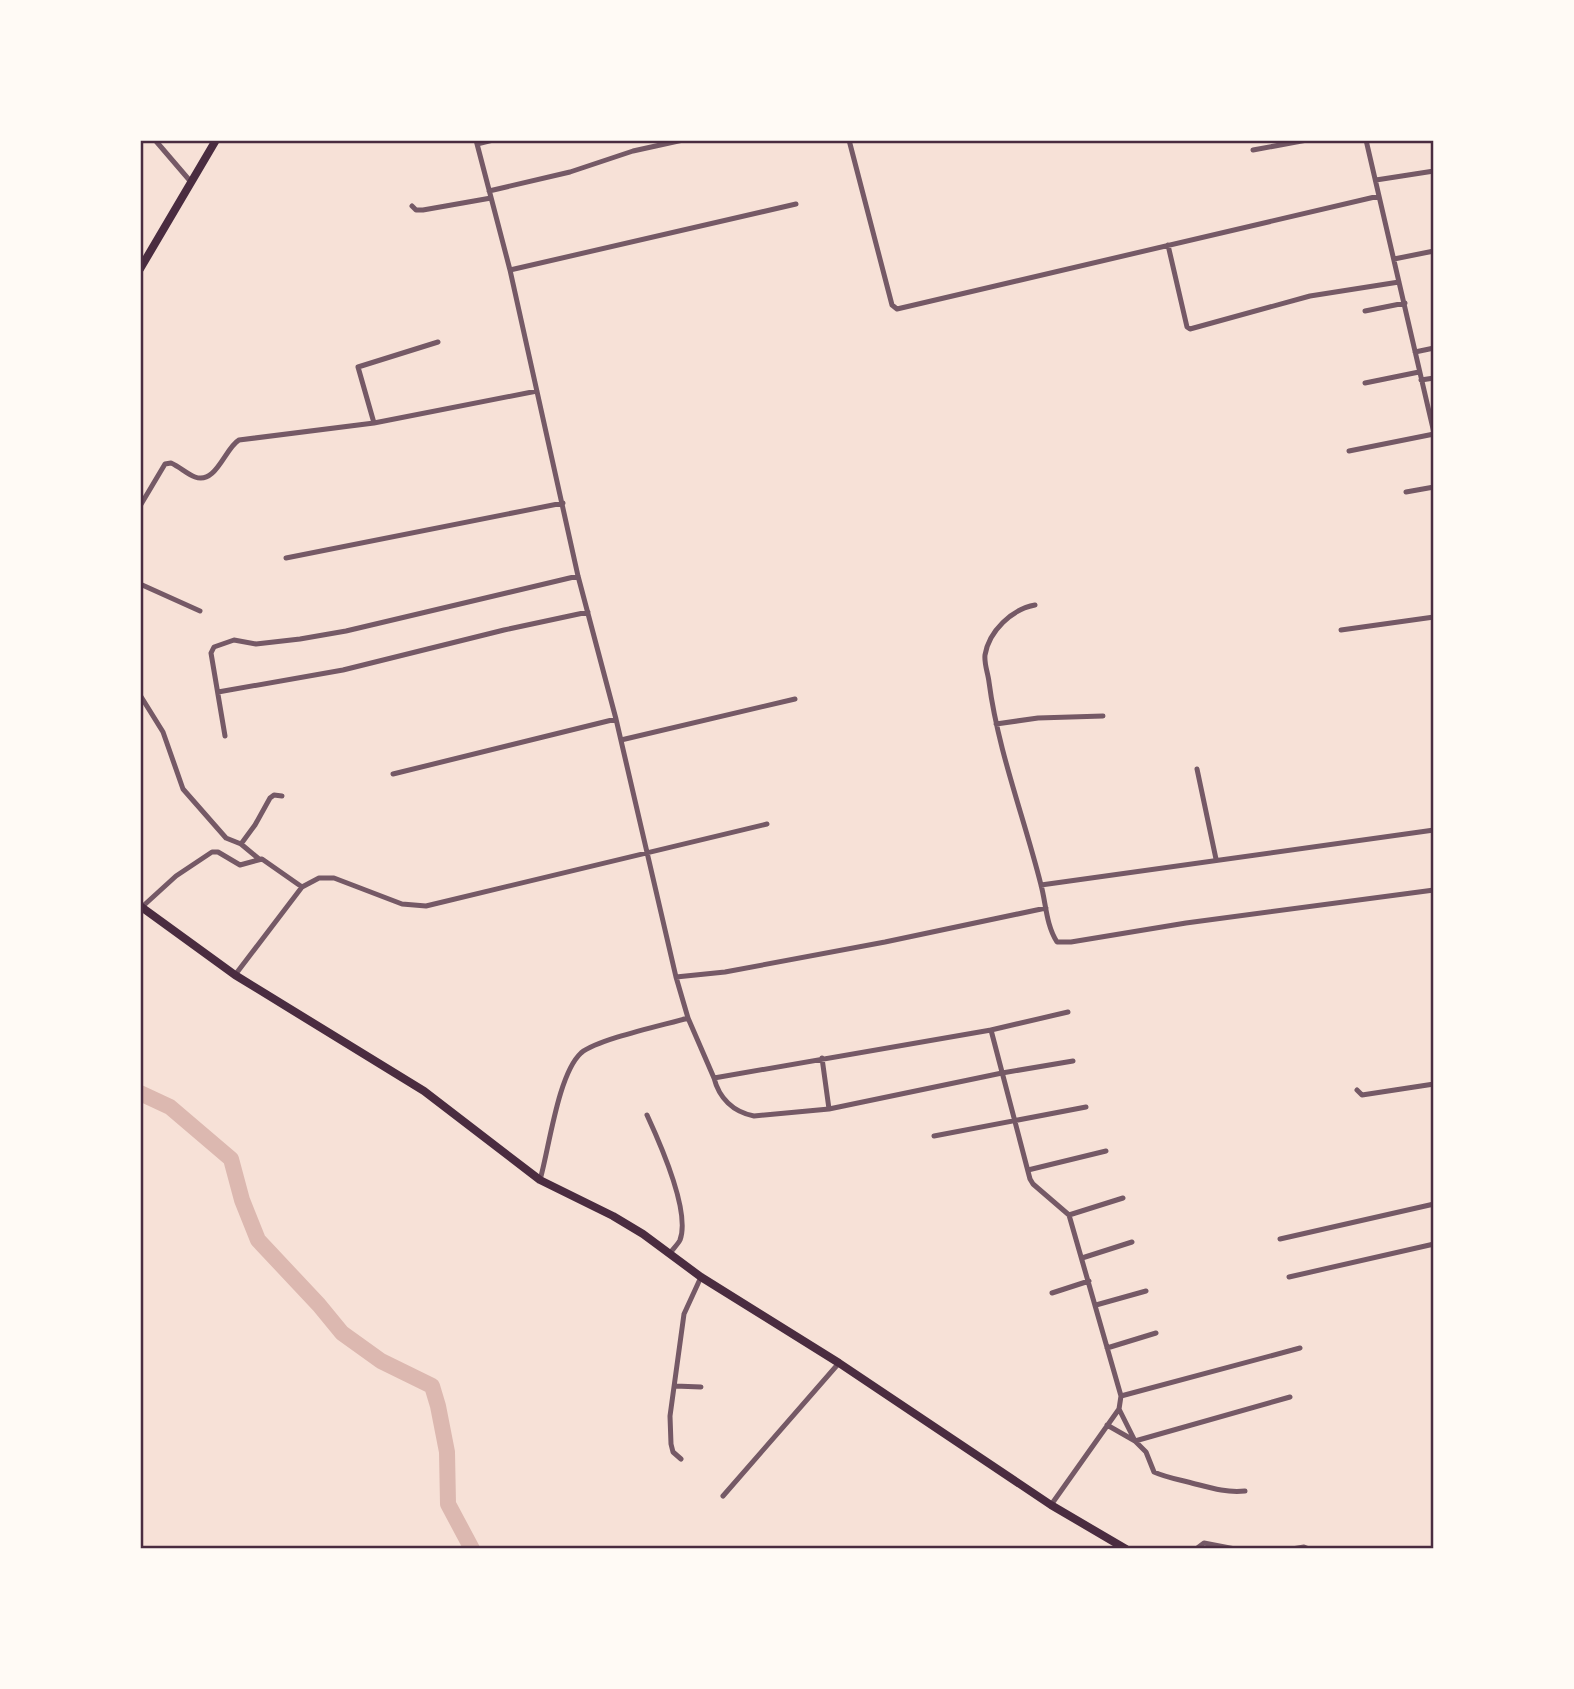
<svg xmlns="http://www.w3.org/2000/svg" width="1574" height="1689" font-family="'Noto Sans',sans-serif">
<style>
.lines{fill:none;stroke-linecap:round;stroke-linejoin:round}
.river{stroke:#dcb8b0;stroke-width:16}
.minor{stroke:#755966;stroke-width:5}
.secondary{stroke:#4a2c40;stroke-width:8}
.neatline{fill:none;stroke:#4a2c40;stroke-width:2.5}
</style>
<rect width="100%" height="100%" fill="#f7e1d7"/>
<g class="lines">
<!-- river -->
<path class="river" d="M140 1093 170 1107 231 1159 242 1200 258 1240 319 1305 342 1333 381 1361 432 1386 438 1406 447 1452 448 1504 472 1549"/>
<!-- minor -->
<path class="minor" d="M155 140 191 182
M476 140 510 270 578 576 616 719 676 977 688 1018 714 1078 991 1030 1068 1012
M849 140 892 305 897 309 1379 196
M1366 140 1434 433
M477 144 493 140
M1253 150 1307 140
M1376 180 1434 171
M489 191 570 172 633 151 683 140
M412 206 416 210H423L491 198
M1168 245 1187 327 1190 329 1310 296 1399 282
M1394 259 1434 251
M510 270 796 204
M1365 311 1405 303
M1415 352 1434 348
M1421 380 1434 378
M1365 383 1419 372
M374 423 358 367 438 342
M1349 451 1434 434
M1406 492 1434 487
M140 506 165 464 171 463C180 467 187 474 195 477 216 485 225 448 239 440L374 423 537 391
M286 558 563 503
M140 584 200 611
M1035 605C1012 609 989 631 985 655 984 664 988 673 989 682 998 751 1024 817 1041 885 1046 903 1046 925 1057 942H1071L1186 923 1434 890
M1341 630 1434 617
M218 692 343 670 504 630 588 612
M140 695 163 732 183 789 226 838 241 844 259 859
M996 724 1038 718 1103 716
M225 736 211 653 214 647 234 640 256 644 300 639 346 631 578 576
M621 740 795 699
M1197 769 1216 859
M393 774 616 719
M241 844 255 825 270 798 274 795 282 796
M1041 885 1434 830
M142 907 176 876 212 852H218L240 865 262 859 302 887
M235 975 302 887 319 878H334L402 904 426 906 767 824
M676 977 725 972 885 942 1046 908
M991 1030 1030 1179 1033 1184 1069 1215 1121 1396 1119 1409 1051 1505
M822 1058 829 1109 1002 1073 1073 1061
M714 1078C719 1098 733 1112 754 1116L829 1109
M1357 1090 1362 1095 1434 1084
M647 1115C659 1141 691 1211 680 1240 678 1244 673 1249 670 1253
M934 1136 1086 1107
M1028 1170 1106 1151
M540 1180C549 1149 558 1074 581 1053 598 1039 664 1025 688 1018
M1069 1215 1123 1198
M1280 1239 1434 1204
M1082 1258 1132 1242
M1289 1277 1434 1244
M1052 1293 1089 1281
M1096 1305 1146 1291
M1107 1348 1156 1333
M675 1386 701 1387
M1121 1396 1300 1348
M1119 1409 1135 1441 1146 1452 1154 1472C1165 1477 1176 1479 1188 1482 1208 1487 1224 1493 1245 1491
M1107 1425 1135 1441 1290 1397
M681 1459 673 1452 671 1444 670 1416 684 1314 701 1277
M723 1496 839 1363
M1196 1549 1204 1543 1235 1549
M1292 1549 1304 1547 1309 1549"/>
<!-- secondary -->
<path class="secondary" d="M140 269 216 140
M140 906 235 975 424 1091 540 1180 613 1216 643 1234 701 1277 839 1363 1051 1505 1126 1549"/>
</g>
<!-- border -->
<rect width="1574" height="1689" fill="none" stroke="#fffaf5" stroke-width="284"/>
<rect x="142" y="142" width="1290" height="1405" class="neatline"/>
</svg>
